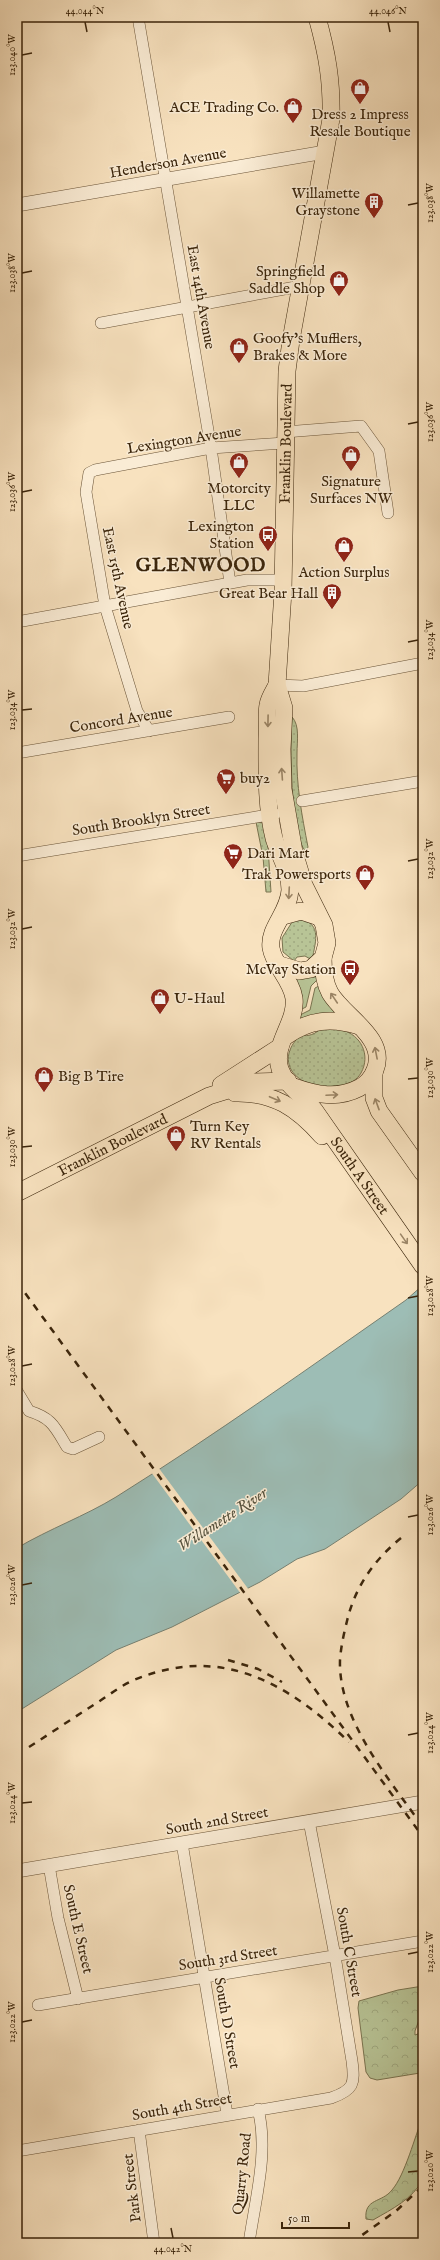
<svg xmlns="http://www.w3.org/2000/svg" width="440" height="2260" font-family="'IM FELL English',serif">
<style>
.green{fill:#b8c496;stroke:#7a7450}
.forest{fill:url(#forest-crowns);stroke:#7a7450}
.garden{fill:url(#garden-dots);stroke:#7a7450}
.water{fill:#9dbdb5;stroke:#768071}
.pier{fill:#f8e2bf}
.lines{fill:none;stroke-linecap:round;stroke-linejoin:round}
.minor-casing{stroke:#6a5438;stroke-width:12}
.tertiary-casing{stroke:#6a5438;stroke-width:14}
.primary-casing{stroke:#3b250b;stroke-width:18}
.minor{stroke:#faecd5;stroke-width:11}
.tertiary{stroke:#faecd5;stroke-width:13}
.primary{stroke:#f8e2bf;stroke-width:17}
.rail{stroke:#3b250b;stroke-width:2.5;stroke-dasharray:7 7;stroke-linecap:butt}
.oneway{stroke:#9a8465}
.ticks{fill:none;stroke:#3b250b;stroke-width:1.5}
.labels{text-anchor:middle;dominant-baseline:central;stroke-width:3;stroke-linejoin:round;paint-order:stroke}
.poi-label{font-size:15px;fill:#3b250b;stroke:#faecd5;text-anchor:end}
.street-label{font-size:15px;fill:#3b250b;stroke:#faecd5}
.water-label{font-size:16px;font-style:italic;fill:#58533e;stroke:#faecd5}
.district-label{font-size:19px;font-weight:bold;letter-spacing:1px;fill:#3b250b;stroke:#faecd5}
.neatline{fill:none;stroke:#3b250b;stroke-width:1.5}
.ticks-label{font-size:10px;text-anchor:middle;fill:#3b250b}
</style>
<defs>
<pattern id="forest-crowns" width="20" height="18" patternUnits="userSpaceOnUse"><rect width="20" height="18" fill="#b8c496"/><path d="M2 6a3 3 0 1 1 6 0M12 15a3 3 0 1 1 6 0" fill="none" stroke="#9fa880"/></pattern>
<pattern id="garden-dots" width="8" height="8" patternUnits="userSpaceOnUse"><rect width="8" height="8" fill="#b8c496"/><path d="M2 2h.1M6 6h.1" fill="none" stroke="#9fa880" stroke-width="1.8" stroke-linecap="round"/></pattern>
</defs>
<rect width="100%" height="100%" fill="#f8e2bf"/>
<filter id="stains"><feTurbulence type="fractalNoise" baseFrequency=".005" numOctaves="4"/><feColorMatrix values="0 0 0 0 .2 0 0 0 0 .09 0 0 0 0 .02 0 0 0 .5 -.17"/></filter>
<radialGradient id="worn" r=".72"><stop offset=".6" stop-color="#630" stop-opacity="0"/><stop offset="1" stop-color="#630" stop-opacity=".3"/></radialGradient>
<!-- green -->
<path class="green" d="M316 972 317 980 311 986 306 1007 300 1010 294 976Z
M319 986 338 1014 299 1020 300 1015 310 1010 315 988Z"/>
<!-- forest -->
<path class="forest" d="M423 1986V2009L415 2031V2035L423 2032V2075L420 2073 377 2080 370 2078 366 2072 358 2008 359 2001 398 1990Z
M423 2116V2179C413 2199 392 2209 373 2220L366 2219C364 2198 382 2203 392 2190 405 2175 415 2136 423 2116Z"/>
<!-- garden -->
<path class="garden" d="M292 717C300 725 297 742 297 753 296 785 302 816 308 847L306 852C290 836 290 741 292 717Z
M256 822 263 823 267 832 271 892H266L263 857Z
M294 919C323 920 316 940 312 960L305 956 297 957 294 961 283 952 282 938Z
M321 1028C328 1028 335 1028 342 1030 361 1035 371 1055 361 1073 346 1099 281 1088 289 1053 291 1046 295 1040 301 1035 308 1037 316 1034 321 1028Z"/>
<!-- water -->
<path class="water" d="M423 1285V1480L401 1499 325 1549 297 1559 260 1582 172 1627 116 1650 17 1712V1548C49 1529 85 1516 116 1497 215 1435 310 1367 406 1300Z"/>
<!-- pier -->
<path class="pier" d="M158 1467 249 1590 241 1594 151 1472Z"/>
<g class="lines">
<!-- minor casing -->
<g class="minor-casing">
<path id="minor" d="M138 17 211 448 230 583
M101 323 301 286
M285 432 361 426 379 451 388 513
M17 622 247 580H283
M277 685 303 686 423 663
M149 731 137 711 105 606 86 492 89 473 95 470 211 448 285 443
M17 753 229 717
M302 801 423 781
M17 856 275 814
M17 1391 29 1411C52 1418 55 1427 67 1447L73 1449 99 1437
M182 1843 227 2114
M49 1865 58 1918 78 1999
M38 2005 423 1941
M139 2130 154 2243
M17 2151 331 2098C354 2090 355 2084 352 2061L335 1956 309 1821
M249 2243C255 2200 269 2152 258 2109"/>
</g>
<!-- tertiary casing -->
<g class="tertiary-casing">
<path id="tertiary" d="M17 205 325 152
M17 1871 423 1802"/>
</g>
<!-- primary casing -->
<g class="primary-casing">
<g id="primary">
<path id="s1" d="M277 685C274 691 269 698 268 705 266 715 268 727 267 738 267 771 266 806 274 838 279 855 290 871 290 890 289 913 268 928 271 948 274 966 291 979 294 998 297 1023 272 1044 280 1069 286 1086 305 1097 315 1111 351 1163 387 1214 423 1266"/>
<path d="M283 916 301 911 319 917"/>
<path id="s2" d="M280 965 300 971 311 969 323 958 327 943 324 925 304 885 294 852 283 789 282 749 284 708 277 685 283 591 287 371 291 340 331 119C332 81 327 53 317 17"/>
<path d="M286 1036C309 1020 331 1017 359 1026"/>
<path d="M374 1073V1098L379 1111 423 1173"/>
<path d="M221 1085 280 1047"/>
<path d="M294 1087C316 1095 338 1099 359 1088 367 1084 372 1078 375 1070 388 1038 344 1017 330 993 324 982 323 971 323 958"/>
<path d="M235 1093C274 1092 297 1108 322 1136"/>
<path id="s3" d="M17 1193 209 1096 254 1082 288 1081"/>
</g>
</g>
<!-- minor -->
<use href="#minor" class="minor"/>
<!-- tertiary -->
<use href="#tertiary" class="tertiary"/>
<!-- primary -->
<use href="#primary" class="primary"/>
<!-- rail -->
<path class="rail" d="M17 1282 423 1837
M401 1538C374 1560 355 1587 347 1621 344 1633 341 1646 340 1660 338 1720 390 1780 423 1827
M228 1660 258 1669 282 1682
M29 1747C51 1733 73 1718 95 1704 108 1696 120 1686 134 1680 220 1644 287 1682 349 1742
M351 2243 396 2211 423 2186"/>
</g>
<!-- one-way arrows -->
<defs><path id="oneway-shaft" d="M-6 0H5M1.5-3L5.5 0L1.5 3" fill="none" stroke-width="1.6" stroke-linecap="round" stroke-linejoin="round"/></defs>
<g class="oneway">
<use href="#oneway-shaft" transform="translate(268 721) rotate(91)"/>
<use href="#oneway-shaft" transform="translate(282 774) rotate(-94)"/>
<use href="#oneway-shaft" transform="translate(289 893) rotate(93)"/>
<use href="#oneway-shaft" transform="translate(334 998) rotate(-124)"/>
<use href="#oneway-shaft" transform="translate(376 1053) rotate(-101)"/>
<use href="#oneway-shaft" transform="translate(332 1095) rotate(-3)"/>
<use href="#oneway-shaft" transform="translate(275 1099) rotate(23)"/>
<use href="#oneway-shaft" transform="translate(377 1104) rotate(-110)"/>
<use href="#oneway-shaft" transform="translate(404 1239) rotate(55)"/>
</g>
<!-- ticks -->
<path class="ticks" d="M85 22 87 32M388 22 390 32M22 55 32 53M408 205 418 203M22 273 32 271M408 424 418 422M22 492 32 490M408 642 418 640M22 710 32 709M408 861 418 859M22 929 32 927M408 1079 418 1078M22 1147 32 1146M408 1298 418 1296M22 1366 32 1364M408 1517 418 1515M22 1585 32 1583M408 1735 418 1733M22 1803 32 1802M408 1954 418 1952M22 2022 32 2020M408 2172 418 2171M171 2228 173 2238"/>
<!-- icons -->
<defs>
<g id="shop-pin" transform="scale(1)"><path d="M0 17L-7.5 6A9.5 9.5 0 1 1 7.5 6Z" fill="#8f2418" stroke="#faecd5"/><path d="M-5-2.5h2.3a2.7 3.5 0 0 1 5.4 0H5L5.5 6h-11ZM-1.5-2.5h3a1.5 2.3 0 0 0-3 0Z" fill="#fff"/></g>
<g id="building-pin" transform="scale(1)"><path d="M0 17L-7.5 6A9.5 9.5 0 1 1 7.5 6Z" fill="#8f2418" stroke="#faecd5"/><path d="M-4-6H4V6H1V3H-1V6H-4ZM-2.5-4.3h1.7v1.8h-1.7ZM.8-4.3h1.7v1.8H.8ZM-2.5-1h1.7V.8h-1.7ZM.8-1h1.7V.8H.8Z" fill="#fff"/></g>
<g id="bus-pin" transform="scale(1)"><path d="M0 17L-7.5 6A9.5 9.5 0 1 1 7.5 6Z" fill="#8f2418" stroke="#faecd5"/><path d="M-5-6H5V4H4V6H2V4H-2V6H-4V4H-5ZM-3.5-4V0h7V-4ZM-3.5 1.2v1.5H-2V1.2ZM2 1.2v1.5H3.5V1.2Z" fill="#fff"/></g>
<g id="supermarket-pin" transform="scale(1)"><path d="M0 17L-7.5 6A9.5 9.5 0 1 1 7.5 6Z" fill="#8f2418" stroke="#faecd5"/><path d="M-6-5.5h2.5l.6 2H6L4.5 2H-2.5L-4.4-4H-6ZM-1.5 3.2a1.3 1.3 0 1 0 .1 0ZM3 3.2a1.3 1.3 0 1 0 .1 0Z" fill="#fff"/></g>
</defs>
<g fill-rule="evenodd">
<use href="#shop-pin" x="360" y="88"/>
<use href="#shop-pin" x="293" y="107"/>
<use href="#building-pin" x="374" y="202"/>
<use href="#shop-pin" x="339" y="280"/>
<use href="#shop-pin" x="239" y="347"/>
<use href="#shop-pin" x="351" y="455"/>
<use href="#shop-pin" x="239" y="462"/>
<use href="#bus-pin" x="268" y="535"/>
<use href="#shop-pin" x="344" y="546"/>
<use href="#building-pin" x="332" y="593"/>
<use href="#supermarket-pin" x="226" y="778"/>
<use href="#supermarket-pin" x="233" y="853"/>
<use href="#shop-pin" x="365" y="874"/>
<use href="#bus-pin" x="350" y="969"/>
<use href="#shop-pin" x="160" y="998"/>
<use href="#shop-pin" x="44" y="1076"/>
<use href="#shop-pin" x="176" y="1135"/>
</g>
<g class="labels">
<!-- poi labels -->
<g class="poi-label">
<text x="279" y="107">ACE Trading Co.</text>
<text x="360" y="114" text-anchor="middle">Dress 2 Impress<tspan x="360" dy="17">Resale Boutique</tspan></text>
<text x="360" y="193">Willamette<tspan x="360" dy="17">Graystone</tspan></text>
<text x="325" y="271">Springfield<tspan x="325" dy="17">Saddle Shop</tspan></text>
<text x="253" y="338" text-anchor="start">Goofy's Mufflers,<tspan x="253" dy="17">Brakes &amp; More</tspan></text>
<text x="351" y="481" text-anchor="middle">Signature<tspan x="351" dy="17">Surfaces NW</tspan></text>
<text x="239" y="488" text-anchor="middle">Motorcity<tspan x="239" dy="17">LLC</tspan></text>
<text x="254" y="526">Lexington<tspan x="254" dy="17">Station</tspan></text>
<text x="344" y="572" text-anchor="middle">Action Surplus</text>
<text x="318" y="593">Great Bear Hall</text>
<text x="240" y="778" text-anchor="start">buy2</text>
<text x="247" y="853" text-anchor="start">Dari Mart</text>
<text x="351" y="874">Trak Powersports</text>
<text x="336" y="969">McVay Station</text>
<text x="174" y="998" text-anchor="start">U-Haul</text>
<text x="58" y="1076" text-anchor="start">Big B Tire</text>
<text x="190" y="1126" text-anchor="start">Turn Key<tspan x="190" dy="17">RV Rentals</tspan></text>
</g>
<!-- street labels -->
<g class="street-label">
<text transform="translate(168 163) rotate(-10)">Henderson Avenue</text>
<text transform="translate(201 297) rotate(80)">East 14th Avenue</text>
<text transform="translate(184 440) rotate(-9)">Lexington Avenue</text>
<text stroke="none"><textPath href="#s2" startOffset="572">Franklin Boulevard</textPath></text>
<text transform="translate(118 578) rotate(78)">East 15th Avenue</text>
<text transform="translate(121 720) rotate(-9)">Concord Avenue</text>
<text transform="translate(141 820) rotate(-9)">South Brooklyn Street</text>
<text stroke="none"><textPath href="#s3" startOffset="107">Franklin Boulevard</textPath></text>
<text stroke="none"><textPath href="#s1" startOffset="535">South A Street</textPath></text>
<text transform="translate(217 1821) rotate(-10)">South 2nd Street</text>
<text transform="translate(78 1929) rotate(77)">South E Street</text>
<text transform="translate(349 1952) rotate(80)">South C Street</text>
<text transform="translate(228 1958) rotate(-9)">South 3rd Street</text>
<text transform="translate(227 2023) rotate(80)">South D Street</text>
<text transform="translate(182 2107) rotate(-10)">South 4th Street</text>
<text transform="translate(242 2174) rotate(-84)">Quarry Road</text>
<text transform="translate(132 2188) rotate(-97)">Park Street</text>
</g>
<!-- water labels -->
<g class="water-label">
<text transform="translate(223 1520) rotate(-33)">Willamette River</text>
</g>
<!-- district labels -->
<g class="district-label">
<text x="201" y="566">GLENWOOD</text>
</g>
</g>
<!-- margin -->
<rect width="440" height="2260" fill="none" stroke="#f8e2bf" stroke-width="44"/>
<!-- scale -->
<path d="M282 2222v6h67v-6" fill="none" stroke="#3b250b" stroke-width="2"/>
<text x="288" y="2222" font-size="12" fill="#3b250b" stroke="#faecd5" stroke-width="3" paint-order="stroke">50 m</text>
<rect x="22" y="22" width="396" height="2216" class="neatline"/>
<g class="ticks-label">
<text x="85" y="14">44.044°N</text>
<text x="388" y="14">44.046°N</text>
<text transform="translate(11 55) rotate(-90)" y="4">123.040°W</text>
<text transform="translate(429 203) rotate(-90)" y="4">123.038°W</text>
<text transform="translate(11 273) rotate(-90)" y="4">123.038°W</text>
<text transform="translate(429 422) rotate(-90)" y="4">123.036°W</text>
<text transform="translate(11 492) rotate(-90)" y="4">123.036°W</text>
<text transform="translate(429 640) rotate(-90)" y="4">123.034°W</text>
<text transform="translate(11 710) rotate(-90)" y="4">123.034°W</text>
<text transform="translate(429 859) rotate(-90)" y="4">123.032°W</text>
<text transform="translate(11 929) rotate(-90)" y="4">123.032°W</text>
<text transform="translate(429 1078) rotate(-90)" y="4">123.030°W</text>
<text transform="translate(11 1147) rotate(-90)" y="4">123.030°W</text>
<text transform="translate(429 1296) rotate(-90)" y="4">123.028°W</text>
<text transform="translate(11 1366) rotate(-90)" y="4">123.028°W</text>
<text transform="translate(429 1515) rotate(-90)" y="4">123.026°W</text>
<text transform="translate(11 1585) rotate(-90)" y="4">123.026°W</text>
<text transform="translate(429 1733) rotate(-90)" y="4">123.024°W</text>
<text transform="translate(11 1803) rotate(-90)" y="4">123.024°W</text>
<text transform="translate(429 1952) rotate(-90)" y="4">123.022°W</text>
<text transform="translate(11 2022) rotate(-90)" y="4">123.022°W</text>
<text transform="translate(429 2171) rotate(-90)" y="4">123.020°W</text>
<text x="173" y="2252">44.042°N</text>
</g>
<rect width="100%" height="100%" filter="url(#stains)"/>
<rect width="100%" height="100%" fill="url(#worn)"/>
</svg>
